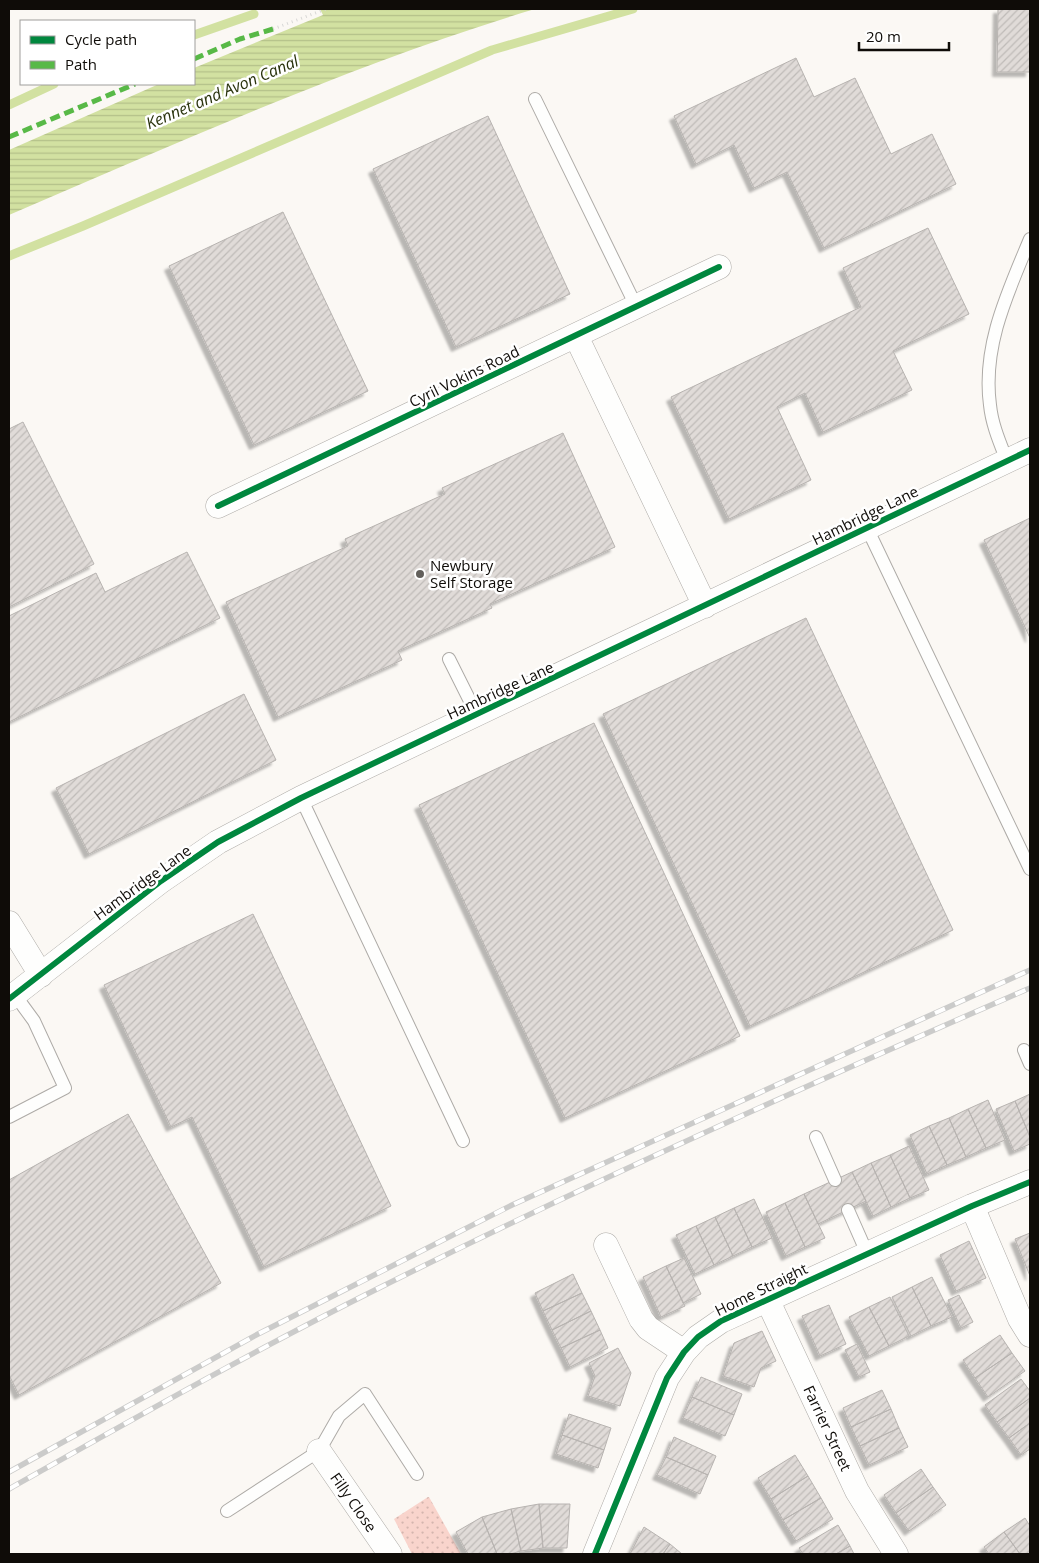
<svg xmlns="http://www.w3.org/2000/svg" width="1039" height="1563" font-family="'Open Sans',sans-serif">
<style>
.grass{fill:url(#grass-dots)}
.water{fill:url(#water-rules)}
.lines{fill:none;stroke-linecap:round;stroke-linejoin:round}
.stream{stroke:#d2e1a1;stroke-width:9}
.building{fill:url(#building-hatch);stroke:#b7b3b0;filter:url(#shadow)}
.service-casing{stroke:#aeaba7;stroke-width:14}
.minor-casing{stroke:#aeaba7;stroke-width:25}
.path{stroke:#d8d7d5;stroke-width:3;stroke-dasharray:1 4;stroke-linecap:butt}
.service{stroke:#fefefd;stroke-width:12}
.minor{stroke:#fefefd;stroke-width:24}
.rail-casing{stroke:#cbcbca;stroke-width:5.5}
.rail{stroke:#fff;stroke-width:4;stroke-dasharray:11;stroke-linecap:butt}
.quiet{stroke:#58b947;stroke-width:5;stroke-dasharray:10 5;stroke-linecap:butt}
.cycleway-casing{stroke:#fff;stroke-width:9}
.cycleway{stroke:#00873e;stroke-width:6}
.poi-dot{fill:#625f5b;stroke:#fff;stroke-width:2}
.labels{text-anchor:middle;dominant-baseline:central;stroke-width:5;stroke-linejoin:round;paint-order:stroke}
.street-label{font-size:15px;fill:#0f0c08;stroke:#fff}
.poi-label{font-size:15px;fill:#0f0c08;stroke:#fff;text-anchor:start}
.water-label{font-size:16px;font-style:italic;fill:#2a330d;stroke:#fff}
</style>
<defs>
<pattern id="grass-dots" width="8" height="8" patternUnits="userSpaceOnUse" patternTransform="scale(1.25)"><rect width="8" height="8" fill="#f9d4cc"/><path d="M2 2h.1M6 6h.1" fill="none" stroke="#d4b5ae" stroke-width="1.8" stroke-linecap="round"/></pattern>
<pattern id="water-rules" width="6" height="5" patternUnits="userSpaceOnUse" patternTransform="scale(1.25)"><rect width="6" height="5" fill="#d2e1a1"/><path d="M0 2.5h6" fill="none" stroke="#b3c089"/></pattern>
<pattern id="building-hatch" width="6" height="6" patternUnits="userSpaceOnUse" patternTransform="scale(1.25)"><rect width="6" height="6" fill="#e0dbd8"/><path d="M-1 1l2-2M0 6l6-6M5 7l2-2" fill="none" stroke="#bfbbb8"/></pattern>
<filter id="shadow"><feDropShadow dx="-4.5" dy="4.5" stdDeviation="1" flood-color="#0004"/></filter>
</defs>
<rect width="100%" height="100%" fill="#fbf8f4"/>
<!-- grass -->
<path class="grass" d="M428 1497H429L461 1554H412L394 1519Z"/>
<!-- water -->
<path class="water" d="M320 9H535C355 63 182 141 9 215V150L159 84H194V68L323 15Z"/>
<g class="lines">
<!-- stream -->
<path class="stream" d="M194 35 254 14
M9 105 54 84
M9 256 83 226 492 50 633 9"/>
</g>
<!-- building -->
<path class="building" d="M998 9H1030V72H997Z
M796 58 814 97 855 78 891 154 932 134 956 184 824 248 787 172 754 188 734 145 696 164 674 116Z
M488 116 570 294 456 347 373 169Z
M283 212 368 391 254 445 169 266Z
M928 228 969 314 893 351 912 390 823 432 805 393 777 407 811 480 729 519 671 397 861 307 843 268Z
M23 422 94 564 9 607V429Z
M563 433 615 547 490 604 492 608 398 651 402 660 278 717 226 602 348 546 345 539 445 494 442 488Z
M1030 518V638L984 540Z
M187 552 220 618 9 722V616L96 573 105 592Z
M806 618 953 930 750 1026 603 714Z
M244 694 276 760 89 854 56 788Z
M594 723 740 1036 565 1118 419 805Z
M253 914 391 1206 264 1267 192 1117 171 1127 104 985Z
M1030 1094V1137L1015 1101Z
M988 1100 1005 1140 986 1148 968 1109Z
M1015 1101 1030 1137V1144L1014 1151 996 1109Z
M968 1109 986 1148 966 1157 949 1118Z
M128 1114 221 1283 19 1395 9 1375V1180Z
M949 1118 966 1157 947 1165 929 1126Z
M929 1126 947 1165 927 1174 910 1135Z
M909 1146 929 1190 910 1198 890 1155Z
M890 1155 910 1198 891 1207 871 1163Z
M871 1163 891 1207 873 1216 852 1172Z
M852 1172 866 1201 818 1224 804 1194Z
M804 1194 825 1238 805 1247 785 1203Z
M754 1199 772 1238 752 1247 734 1208Z
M785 1203 805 1247 786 1256 766 1212Z
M734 1208 752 1247 733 1256 715 1217Z
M715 1217 733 1256 714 1265 696 1226Z
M696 1226 714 1265 695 1274 676 1235Z
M1030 1233V1276L1015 1239Z
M969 1241 986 1278 956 1291 940 1255Z
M684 1258 701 1294 683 1303 666 1266Z
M666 1266 685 1306 661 1317 643 1277Z
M573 1274 582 1293 543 1311 535 1293Z
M932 1277 952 1317 931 1326 912 1287Z
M912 1287 931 1326 911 1336 892 1297Z
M582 1293 591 1311 552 1330 543 1311Z
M959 1295 973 1322 961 1328 948 1300Z
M890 1297 909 1336 889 1346 869 1307Z
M829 1305 846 1344 820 1356 802 1316Z
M869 1307 889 1346 869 1356 849 1317Z
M591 1311 600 1330 561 1348 552 1330Z
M600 1330 608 1348 570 1367 561 1348Z
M762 1331 776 1361 761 1368 754 1387 723 1376 734 1343Z
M1000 1335 1012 1353 975 1378 963 1360Z
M857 1344 870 1372 859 1377 845 1350Z
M618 1348 631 1373 620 1406 588 1396 595 1376 589 1363Z
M1012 1353 1025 1371 988 1397 975 1378Z
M701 1377 742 1394 734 1415 692 1397Z
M1021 1379 1030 1391V1398L997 1422 985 1405Z
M882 1390 891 1409 851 1427 843 1408Z
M692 1397 734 1415 725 1436 683 1418Z
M1030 1398V1423L1009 1438 997 1422Z
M891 1409 899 1428 860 1446 851 1427Z
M569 1414 611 1428 604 1450 562 1435Z
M1030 1423V1449L1021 1455 1009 1438Z
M899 1428 908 1447 869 1465 860 1446Z
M562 1435 604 1450 598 1468 556 1454Z
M674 1437 716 1456 708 1475 666 1457Z
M795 1455 808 1476 771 1499 758 1478Z
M666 1457 708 1475 700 1494 657 1475Z
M921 1469 933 1487 896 1513 884 1495Z
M808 1476 821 1498 783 1520 771 1499Z
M933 1487 946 1505 909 1531 896 1513Z
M821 1498 833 1519 796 1541 783 1520Z
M539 1504 543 1548 521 1551 511 1509Z
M539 1504H570L567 1548H543Z
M511 1509 521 1551 510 1554H497L482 1517Z
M482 1517 497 1554H468L456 1532Z
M1025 1518 1030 1526V1554H1020L1004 1532Z
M838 1525 850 1546 836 1554H803L799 1548Z
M644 1527 670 1544 663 1554H630Z
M1004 1532 1020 1554H989L984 1547Z
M670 1544 682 1554H663Z
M850 1546 854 1554H836Z"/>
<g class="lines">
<!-- service casing -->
<g class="service-casing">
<path id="service" d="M535 99 636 306
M1007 461C1000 443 992 425 990 405 982 346 1008 292 1030 239
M867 528 1030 869
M449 659 477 715
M301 798 463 1141
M1024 1050 1030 1064
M9 1117 65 1088 34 1021 15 995
M816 1137 835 1180
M848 1210 867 1253
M227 1511 319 1451 339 1416 365 1394 417 1474"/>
</g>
<!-- minor casing -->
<g class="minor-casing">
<path id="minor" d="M576 336 705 606
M218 506 719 267
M9 923 41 975
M9 999 161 881 218 842 301 798 1030 450
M972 1206 1020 1319 1030 1335
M606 1245 641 1319 648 1328 684 1352
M767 1299 857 1491 896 1554
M319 1451 390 1554
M595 1554 667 1378 684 1352 698 1337 721 1321 972 1206 1030 1182"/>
</g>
<!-- path -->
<path class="path" d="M273 29 326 9"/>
<!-- service -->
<use href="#service" class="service"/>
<!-- minor -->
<use href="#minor" class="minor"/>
<!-- rail casing -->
<g class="rail-casing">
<path id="rail" d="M9 1472 258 1334 512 1205 1030 970
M9 1489C130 1421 251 1352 375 1290 590 1182 810 1084 1030 988"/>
</g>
<!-- rail -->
<use href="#rail" class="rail"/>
<!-- quiet -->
<path class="quiet" d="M194 59 240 39 273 29
M9 137 135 84"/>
<!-- cycleway casing -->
<g class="cycleway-casing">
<path id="cycleway" d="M218 506 719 267
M9 999 161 881 218 842 301 798 1030 450
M595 1554 667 1378 684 1352 698 1337 721 1321 972 1206 1030 1182"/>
</g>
<!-- cycleway -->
<use href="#cycleway" class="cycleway"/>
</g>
<!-- markers -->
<circle class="poi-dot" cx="420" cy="574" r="5"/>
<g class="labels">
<!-- street labels -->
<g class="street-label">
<text transform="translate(464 376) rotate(-26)">Cyril Vokins Road</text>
<text transform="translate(865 515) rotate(-26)">Hambridge Lane</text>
<text transform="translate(500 690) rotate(-25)">Hambridge Lane</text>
<text transform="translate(142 882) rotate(-36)">Hambridge Lane</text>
<text transform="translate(761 1289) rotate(-26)">Home Straight</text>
<text transform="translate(828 1428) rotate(65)">Farrier Street</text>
<text transform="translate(354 1502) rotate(55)">Filly Close</text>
</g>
<!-- poi labels -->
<g class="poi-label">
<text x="430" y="565">Newbury<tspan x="430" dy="17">Self Storage</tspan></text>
</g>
<!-- water labels -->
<g class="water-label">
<text transform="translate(222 92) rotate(-23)">Kennet and Avon Canal</text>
</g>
</g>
<!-- border -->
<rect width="1039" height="1563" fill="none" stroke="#0f0c08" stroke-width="20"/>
<!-- legend -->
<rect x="20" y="20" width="175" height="65" fill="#ffffff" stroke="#9f9e9c"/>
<rect x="30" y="36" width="25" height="8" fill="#00873e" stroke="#9f9e9c"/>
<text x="65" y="45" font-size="15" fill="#0f0c08">Cycle path</text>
<rect x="30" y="61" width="25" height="8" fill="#58b947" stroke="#9f9e9c"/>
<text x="65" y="70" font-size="15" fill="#0f0c08">Path</text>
<!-- scale -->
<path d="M859 42v8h90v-8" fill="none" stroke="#0f0c08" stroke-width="2.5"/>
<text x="866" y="42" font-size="15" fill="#0f0c08" stroke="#ffffff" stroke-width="4" paint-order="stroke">20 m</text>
</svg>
